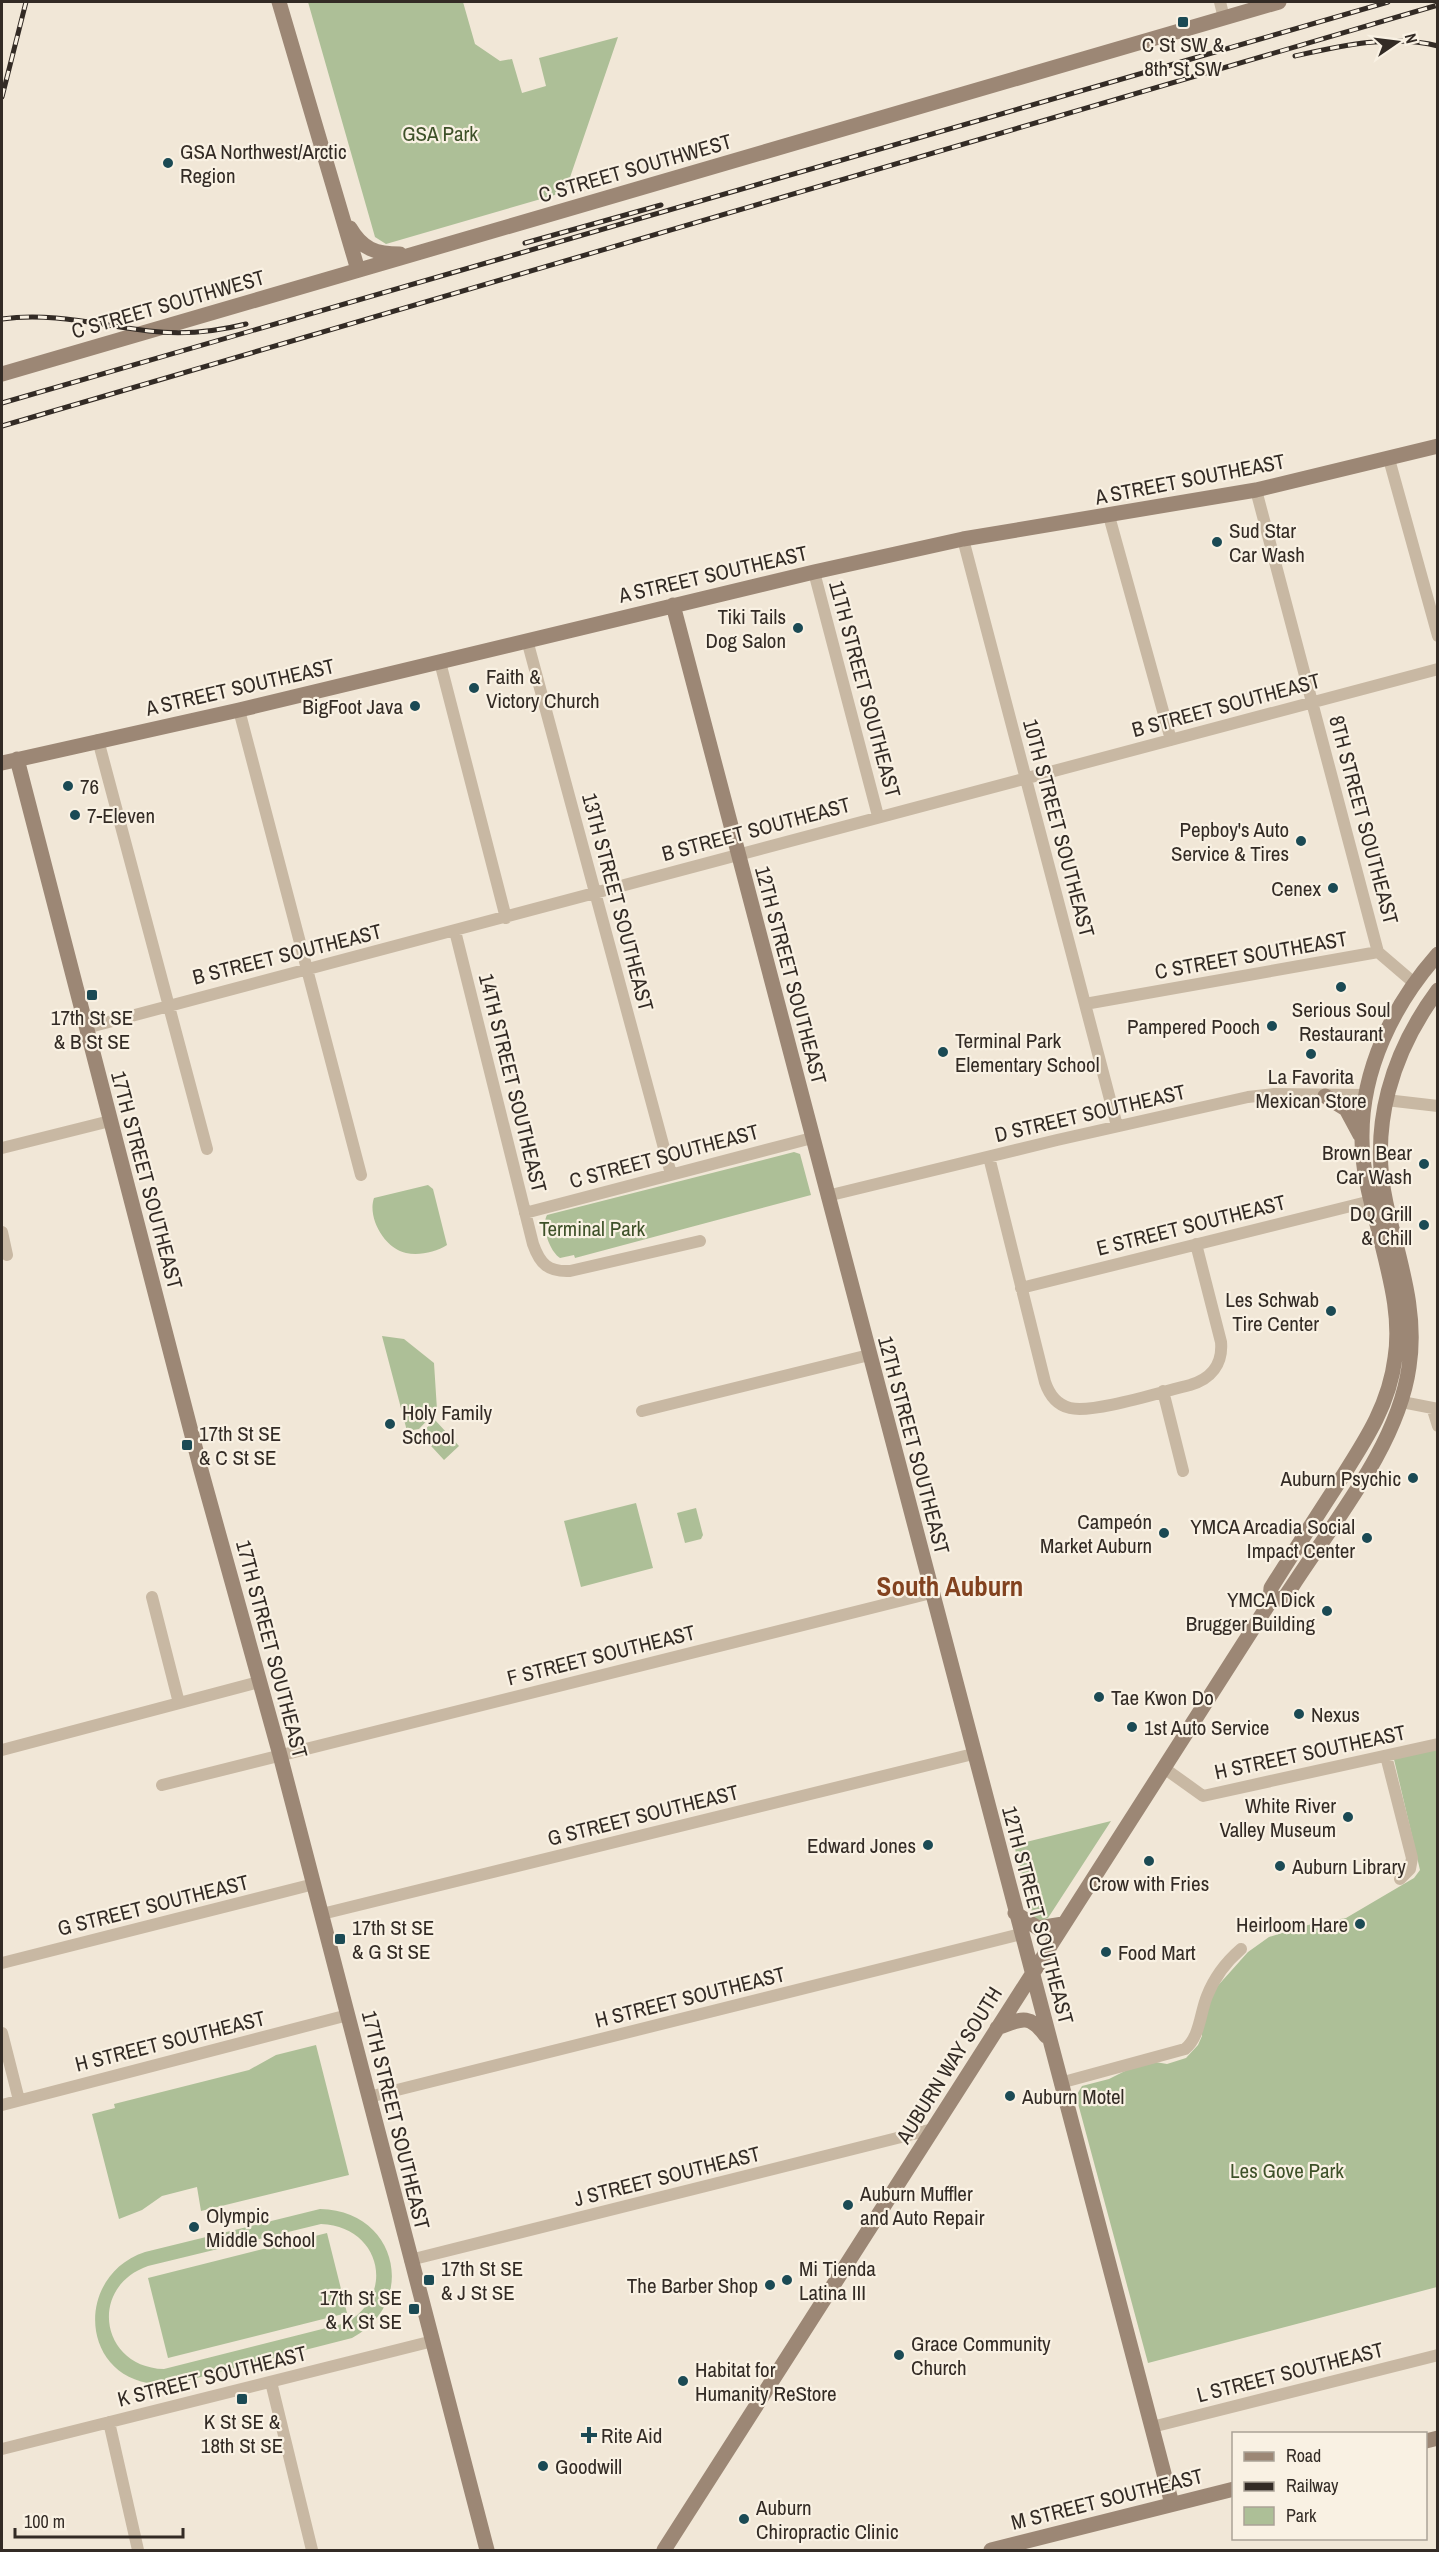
<svg xmlns="http://www.w3.org/2000/svg" width="1439" height="2552" font-family="'Archivo Narrow',sans-serif">
<style>
.green{fill:#adbf97;fill-rule:evenodd}
.lines{fill:none;stroke-linecap:round;stroke-linejoin:round}
.street{stroke:#c8b8a3;stroke-width:12}
.secondary{stroke:#9c8775;stroke-width:15}
.rail-casing{stroke:#332b25;stroke-width:5}
.rail{stroke:#f9f1e3;stroke-width:3;stroke-dasharray:9;stroke-linecap:butt}
.poi-dot{fill:#1b4a54;stroke:#f9f1e3;stroke-width:2}
.labels{text-anchor:middle;dominant-baseline:central;stroke-width:4.5;stroke-linejoin:round;paint-order:stroke}
.poi-label{font-size:21px;fill:#332b25;stroke:#f9f1e3;text-anchor:start}
.park-label{font-size:21px;fill:#3e5129;stroke:#f9f1e3}
.street-label{font-size:21px;fill:#332b25;stroke:#f9f1e3}
.district-label{font-size:27px;font-weight:bold;fill:#82421f;stroke:#f9f1e3}
</style>
<rect width="100%" height="100%" fill="#f1e7d7"/>
<!-- green -->
<path class="green" d="M308 2H463L475 44 500 61 512 59 522 93 546 86 539 58 618 37 565 192 386 244 375 237Z
M794 1152 800 1154 811 1195 575 1258 574 1255 560 1258C549 1251 541 1225 547 1215Z
M428 1185 433 1189 447 1245C436 1252 419 1256 406 1253 385 1249 367 1218 374 1198Z
M382 1336 404 1339 434 1363 437 1410 419 1429 407 1431Z
M435 1420 459 1446 444 1460 420 1434Z
M636 1503 653 1568 581 1587 564 1521Z
M696 1508 703 1535 701 1539 685 1543 677 1513Z
M1437 1744V2287L1148 2363 1076 2096 1082 2086 1109 2079 1131 2068 1155 2062 1167 2064 1186 2058 1198 2045 1202 2036V2022L1214 1990 1248 1952 1269 1937 1308 1925 1346 1918 1414 1878 1420 1870 1393 1755Z
M1111 1821 1048 1918 1040 1921 1033 1916 1014 1845Z
M316 2045 349 2175 201 2211 197 2187 162 2196 142 2210 119 2219 92 2114 115 2108 114 2104 249 2070 276 2055Z
M320 2209C397 2210 419 2302 352 2338 309 2349 266 2360 223 2371 201 2376 177 2386 155 2384 79 2377 75 2275 145 2252ZM321 2224C380 2226 397 2294 346 2323L164 2369C100 2367 88 2287 148 2266Z
M327 2233 347 2313 168 2358 148 2278Z"/>
<g class="lines">
<!-- street -->
<path class="street" d="M1220 2 1224 18
M1389 459 1438 636
M1256 490 1378 952
M1109 516 1171 740
M963 539 1117 1126
M814 572 878 816
M527 640 671 1174
M440 662 506 918
M239 710 361 1175
M98 740 207 1149
M455 931 533 1244C540 1264 548 1272 570 1271L700 1241
M1085 1004 1378 952 1413 982
M86 1028 1438 669
M1386 1100 1438 1106
M2 1148 110 1121
M989 1157 1045 1382C1049 1394 1057 1405 1070 1408 1093 1414 1164 1391 1190 1385 1211 1379 1223 1364 1221 1342L1196 1244
M827 1196 1057 1140 1248 1097 1274 1094 1366 1095
M525 1213 812 1138
M2 1232 7 1255
M1021 1288 1371 1201
M1163 1391 1183 1471
M1402 1402 1438 1409
M1433 1410 1438 1426
M642 1411 869 1355
M152 1597 179 1703
M2 1750 259 1682
M1386 1756 1412 1858 1410 1869 1400 1879
M1164 1768 1203 1796 1438 1744
M162 1785 931 1593
M322 1914 973 1754
M2 1963 314 1884
M2 2033 19 2100
M1060 2083 1185 2049C1200 2037 1200 2013 1207 1996 1214 1978 1226 1962 1241 1949
M369 2097 1021 1934
M2 2105 348 2015
M410 2260 933 2129
M271 2382 312 2550
M109 2422 138 2550
M1152 2427 1438 2355
M2 2449 433 2341"/>
<!-- secondary -->
<path class="secondary" d="M279 2 358 270
M350 228C362 249 376 254 400 254
M2 374 1279 2
M673 605 1172 2504
M17 759 201 1470 280 1755 487 2550
M2 763 239 710 814 572 963 539 1256 490 1438 446
M1325 1096 1346 1109 1360 1135
M1270 1602 1285 1597 1293 1585C1335 1520 1398 1445 1409 1367 1418 1309 1398 1258 1386 1203 1369 1126 1392 1052 1438 990
M1015 1913 1038 1928 1063 1924
M997 2028C1021 2019 1029 2013 1046 2036
M1426 2441 1438 2438
M664 2550 1270 1602 1271 1588C1293 1553 1315 1519 1337 1485 1363 1444 1389 1407 1395 1358 1402 1314 1388 1271 1378 1228 1370 1199 1362 1169 1362 1139 1361 1070 1393 1005 1438 954
M991 2550 1234 2489"/>
<!-- rail casing -->
<g class="rail-casing">
<path id="rail" d="M1295 56C1340 46 1392 34 1438 46
M2 97 26 2
M525 243 661 205
M2 319C52 312 99 325 149 331 181 335 214 332 246 324
M2 403 1388 2
M2 426 1438 5"/>
</g>
<!-- rail -->
<use href="#rail" class="rail"/>
</g>
<!-- markers -->
<g class="poi-dot">
<rect x="1177" y="16" width="12" height="12" rx="3"/>
<circle cx="168" cy="163" r="6"/>
<circle cx="1217" cy="542" r="6"/>
<circle cx="798" cy="628" r="6"/>
<circle cx="474" cy="688" r="6"/>
<circle cx="415" cy="706" r="6"/>
<circle cx="68" cy="786" r="6"/>
<circle cx="75" cy="815" r="6"/>
<circle cx="1301" cy="841" r="6"/>
<circle cx="1333" cy="888" r="6"/>
<circle cx="1341" cy="987" r="6"/>
<rect x="86" y="989" width="12" height="12" rx="3"/>
<circle cx="1272" cy="1026" r="6"/>
<circle cx="943" cy="1052" r="6"/>
<circle cx="1311" cy="1054" r="6"/>
<circle cx="1424" cy="1164" r="6"/>
<circle cx="1424" cy="1225" r="6"/>
<circle cx="1331" cy="1311" r="6"/>
<circle cx="390" cy="1424" r="6"/>
<rect x="181" y="1439" width="12" height="12" rx="3"/>
<circle cx="1413" cy="1478" r="6"/>
<circle cx="1164" cy="1533" r="6"/>
<circle cx="1367" cy="1538" r="6"/>
<circle cx="1327" cy="1611" r="6"/>
<circle cx="1099" cy="1697" r="6"/>
<circle cx="1299" cy="1714" r="6"/>
<circle cx="1132" cy="1727" r="6"/>
<circle cx="1348" cy="1817" r="6"/>
<circle cx="928" cy="1845" r="6"/>
<circle cx="1149" cy="1861" r="6"/>
<circle cx="1280" cy="1866" r="6"/>
<circle cx="1360" cy="1924" r="6"/>
<rect x="334" y="1933" width="12" height="12" rx="3"/>
<circle cx="1106" cy="1952" r="6"/>
<circle cx="1010" cy="2096" r="6"/>
<circle cx="848" cy="2205" r="6"/>
<circle cx="194" cy="2227" r="6"/>
<rect x="423" y="2274" width="12" height="12" rx="3"/>
<circle cx="787" cy="2280" r="6"/>
<circle cx="770" cy="2285" r="6"/>
<rect x="408" y="2303" width="12" height="12" rx="3"/>
<circle cx="899" cy="2355" r="6"/>
<circle cx="683" cy="2381" r="6"/>
<rect x="236" y="2393" width="12" height="12" rx="3"/>
<path d="M586 2426h6v6h6v6h-6v6h-6v-6h-6v-6h6z"/>
<circle cx="543" cy="2466" r="6"/>
<circle cx="744" cy="2519" r="6"/>
</g>
<g class="labels">
<!-- poi labels -->
<g class="poi-label">
<text x="1183" y="44" text-anchor="middle">C St SW &amp;<tspan x="1183" dy="24">8th St SW</tspan></text>
<text x="180" y="151">GSA Northwest/Arctic<tspan x="180" dy="24">Region</tspan></text>
<text x="1229" y="530">Sud Star<tspan x="1229" dy="24">Car Wash</tspan></text>
<text x="786" y="616" text-anchor="end">Tiki Tails<tspan x="786" dy="24">Dog Salon</tspan></text>
<text x="486" y="676">Faith &amp;<tspan x="486" dy="24">Victory Church</tspan></text>
<text x="403" y="706" text-anchor="end">BigFoot Java</text>
<text x="80" y="786">76</text>
<text x="87" y="815">7-Eleven</text>
<text x="1289" y="829" text-anchor="end">Pepboy's Auto<tspan x="1289" dy="24">Service &amp; Tires</tspan></text>
<text x="1321" y="888" text-anchor="end">Cenex</text>
<text x="1341" y="1009" text-anchor="middle">Serious Soul<tspan x="1341" dy="24">Restaurant</tspan></text>
<text x="92" y="1017" text-anchor="middle">17th St SE<tspan x="92" dy="24">&amp; B St SE</tspan></text>
<text x="1260" y="1026" text-anchor="end">Pampered Pooch</text>
<text x="955" y="1040">Terminal Park<tspan x="955" dy="24">Elementary School</tspan></text>
<text x="1311" y="1076" text-anchor="middle">La Favorita<tspan x="1311" dy="24">Mexican Store</tspan></text>
<text x="1412" y="1152" text-anchor="end">Brown Bear<tspan x="1412" dy="24">Car Wash</tspan></text>
<text x="1412" y="1213" text-anchor="end">DQ Grill<tspan x="1412" dy="24">&amp; Chill</tspan></text>
<text x="1319" y="1299" text-anchor="end">Les Schwab<tspan x="1319" dy="24">Tire Center</tspan></text>
<text x="402" y="1412">Holy Family<tspan x="402" dy="24">School</tspan></text>
<text x="199" y="1433">17th St SE<tspan x="199" dy="24">&amp; C St SE</tspan></text>
<text x="1401" y="1478" text-anchor="end">Auburn Psychic</text>
<text x="1152" y="1521" text-anchor="end">Campeón<tspan x="1152" dy="24">Market Auburn</tspan></text>
<text x="1355" y="1526" text-anchor="end">YMCA Arcadia Social<tspan x="1355" dy="24">Impact Center</tspan></text>
<text x="1315" y="1599" text-anchor="end">YMCA Dick<tspan x="1315" dy="24">Brugger Building</tspan></text>
<text x="1111" y="1697">Tae Kwon Do</text>
<text x="1311" y="1714">Nexus</text>
<text x="1144" y="1727">1st Auto Service</text>
<text x="1336" y="1805" text-anchor="end">White River<tspan x="1336" dy="24">Valley Museum</tspan></text>
<text x="916" y="1845" text-anchor="end">Edward Jones</text>
<text x="1292" y="1866">Auburn Library</text>
<text x="1149" y="1883" text-anchor="middle">Crow with Fries</text>
<text x="1348" y="1924" text-anchor="end">Heirloom Hare</text>
<text x="352" y="1927">17th St SE<tspan x="352" dy="24">&amp; G St SE</tspan></text>
<text x="1118" y="1952">Food Mart</text>
<text x="1022" y="2096">Auburn Motel</text>
<text x="860" y="2193">Auburn Muffler<tspan x="860" dy="24">and Auto Repair</tspan></text>
<text x="206" y="2215">Olympic<tspan x="206" dy="24">Middle School</tspan></text>
<text x="441" y="2268">17th St SE<tspan x="441" dy="24">&amp; J St SE</tspan></text>
<text x="799" y="2268">Mi Tienda<tspan x="799" dy="24">Latina III</tspan></text>
<text x="758" y="2285" text-anchor="end">The Barber Shop</text>
<text x="402" y="2297" text-anchor="end">17th St SE<tspan x="402" dy="24">&amp; K St SE</tspan></text>
<text x="911" y="2343">Grace Community<tspan x="911" dy="24">Church</tspan></text>
<text x="695" y="2369">Habitat for<tspan x="695" dy="24">Humanity ReStore</tspan></text>
<text x="242" y="2421" text-anchor="middle">K St SE &amp;<tspan x="242" dy="24">18th St SE</tspan></text>
<text x="601" y="2435">Rite Aid</text>
<text x="555" y="2466">Goodwill</text>
<text x="756" y="2507">Auburn<tspan x="756" dy="24">Chiropractic Clinic</tspan></text>
</g>
<!-- park labels -->
<g class="park-label">
<text x="440" y="133">GSA Park</text>
<text x="592" y="1228">Terminal Park</text>
<text x="1287" y="2170">Les Gove Park</text>
</g>
<!-- street labels -->
<g class="street-label">
<text transform="translate(635 168) rotate(-16)">C STREET SOUTHWEST</text>
<text transform="translate(168 304) rotate(-16)">C STREET SOUTHWEST</text>
<text transform="translate(1190 479) rotate(-11)">A STREET SOUTHEAST</text>
<text transform="translate(713 574) rotate(-13)">A STREET SOUTHEAST</text>
<text transform="translate(240 687) rotate(-13)">A STREET SOUTHEAST</text>
<text transform="translate(865 689) rotate(75)">11TH STREET SOUTHEAST</text>
<text transform="translate(1226 705) rotate(-15)">B STREET SOUTHEAST</text>
<text transform="translate(1364 820) rotate(75)">8TH STREET SOUTHEAST</text>
<text transform="translate(1059 828) rotate(75)">10TH STREET SOUTHEAST</text>
<text transform="translate(756 829) rotate(-15)">B STREET SOUTHEAST</text>
<text transform="translate(618 902) rotate(75)">13TH STREET SOUTHEAST</text>
<text transform="translate(287 954) rotate(-14)">B STREET SOUTHEAST</text>
<text transform="translate(1251 955) rotate(-10)">C STREET SOUTHEAST</text>
<text transform="translate(791 975) rotate(75)">12TH STREET SOUTHEAST</text>
<text transform="translate(513 1083) rotate(76)">14TH STREET SOUTHEAST</text>
<text transform="translate(1090 1113) rotate(-13)">D STREET SOUTHEAST</text>
<text transform="translate(664 1156) rotate(-15)">C STREET SOUTHEAST</text>
<text transform="translate(147 1180) rotate(75)">17TH STREET SOUTHEAST</text>
<text transform="translate(1191 1225) rotate(-14)">E STREET SOUTHEAST</text>
<text transform="translate(914 1445) rotate(75)">12TH STREET SOUTHEAST</text>
<text transform="translate(272 1649) rotate(75)">17TH STREET SOUTHEAST</text>
<text transform="translate(601 1655) rotate(-14)">F STREET SOUTHEAST</text>
<text transform="translate(1310 1752) rotate(-12)">H STREET SOUTHEAST</text>
<text transform="translate(643 1815) rotate(-14)">G STREET SOUTHEAST</text>
<text transform="translate(153 1905) rotate(-14)">G STREET SOUTHEAST</text>
<text transform="translate(1038 1915) rotate(75)">12TH STREET SOUTHEAST</text>
<text transform="translate(690 1997) rotate(-14)">H STREET SOUTHEAST</text>
<text transform="translate(170 2041) rotate(-14)">H STREET SOUTHEAST</text>
<text transform="translate(949 2065) rotate(-58)">AUBURN WAY SOUTH</text>
<text transform="translate(396 2120) rotate(76)">17TH STREET SOUTHEAST</text>
<text transform="translate(667 2176) rotate(-14)">J STREET SOUTHEAST</text>
<text transform="translate(1290 2372) rotate(-14)">L STREET SOUTHEAST</text>
<text transform="translate(212 2376) rotate(-14)">K STREET SOUTHEAST</text>
<text transform="translate(1107 2499) rotate(-14)">M STREET SOUTHEAST</text>
</g>
<!-- district labels -->
<g class="district-label">
<text x="950" y="1586">South Auburn</text>
</g>
</g>
<!-- border -->
<rect width="1439" height="2552" fill="none" stroke="#332b25" stroke-width="6"/>
<!-- legend -->
<rect x="1232" y="2432" width="195" height="108" fill="#f9f1e3" stroke="#aaa297" stroke-width="1.5"/>
<rect x="1244" y="2452" width="30" height="9" fill="#9c8775" stroke="#aaa297" stroke-width="1.5"/>
<text x="1286" y="2462" font-size="18" fill="#332b25">Road</text>
<rect x="1244" y="2482" width="30" height="9" fill="#332b25" stroke="#aaa297" stroke-width="1.5"/>
<text x="1286" y="2492" font-size="18" fill="#332b25">Railway</text>
<rect x="1244" y="2507" width="30" height="18" fill="#adbf97" stroke="#aaa297" stroke-width="1.5"/>
<text x="1286" y="2522" font-size="18" fill="#332b25">Park</text>
<!-- north arrow -->
<g transform="translate(1397 42) rotate(76)" stroke="#f9f1e3" stroke-width="4.5" paint-order="stroke">
<path d="M0-4.5L10 22L0 15L-10 22Z" fill="#332b25"/>
<text y="-9" font-size="16" font-weight="bold" text-anchor="middle" fill="#332b25">N</text>
</g>
<!-- scale -->
<path d="M15 2528v9h168v-9" fill="none" stroke="#332b25" stroke-width="3"/>
<text x="24" y="2528" font-size="18" fill="#332b25" stroke="#f9f1e3" stroke-width="4.5" paint-order="stroke">100 m</text>
</svg>
